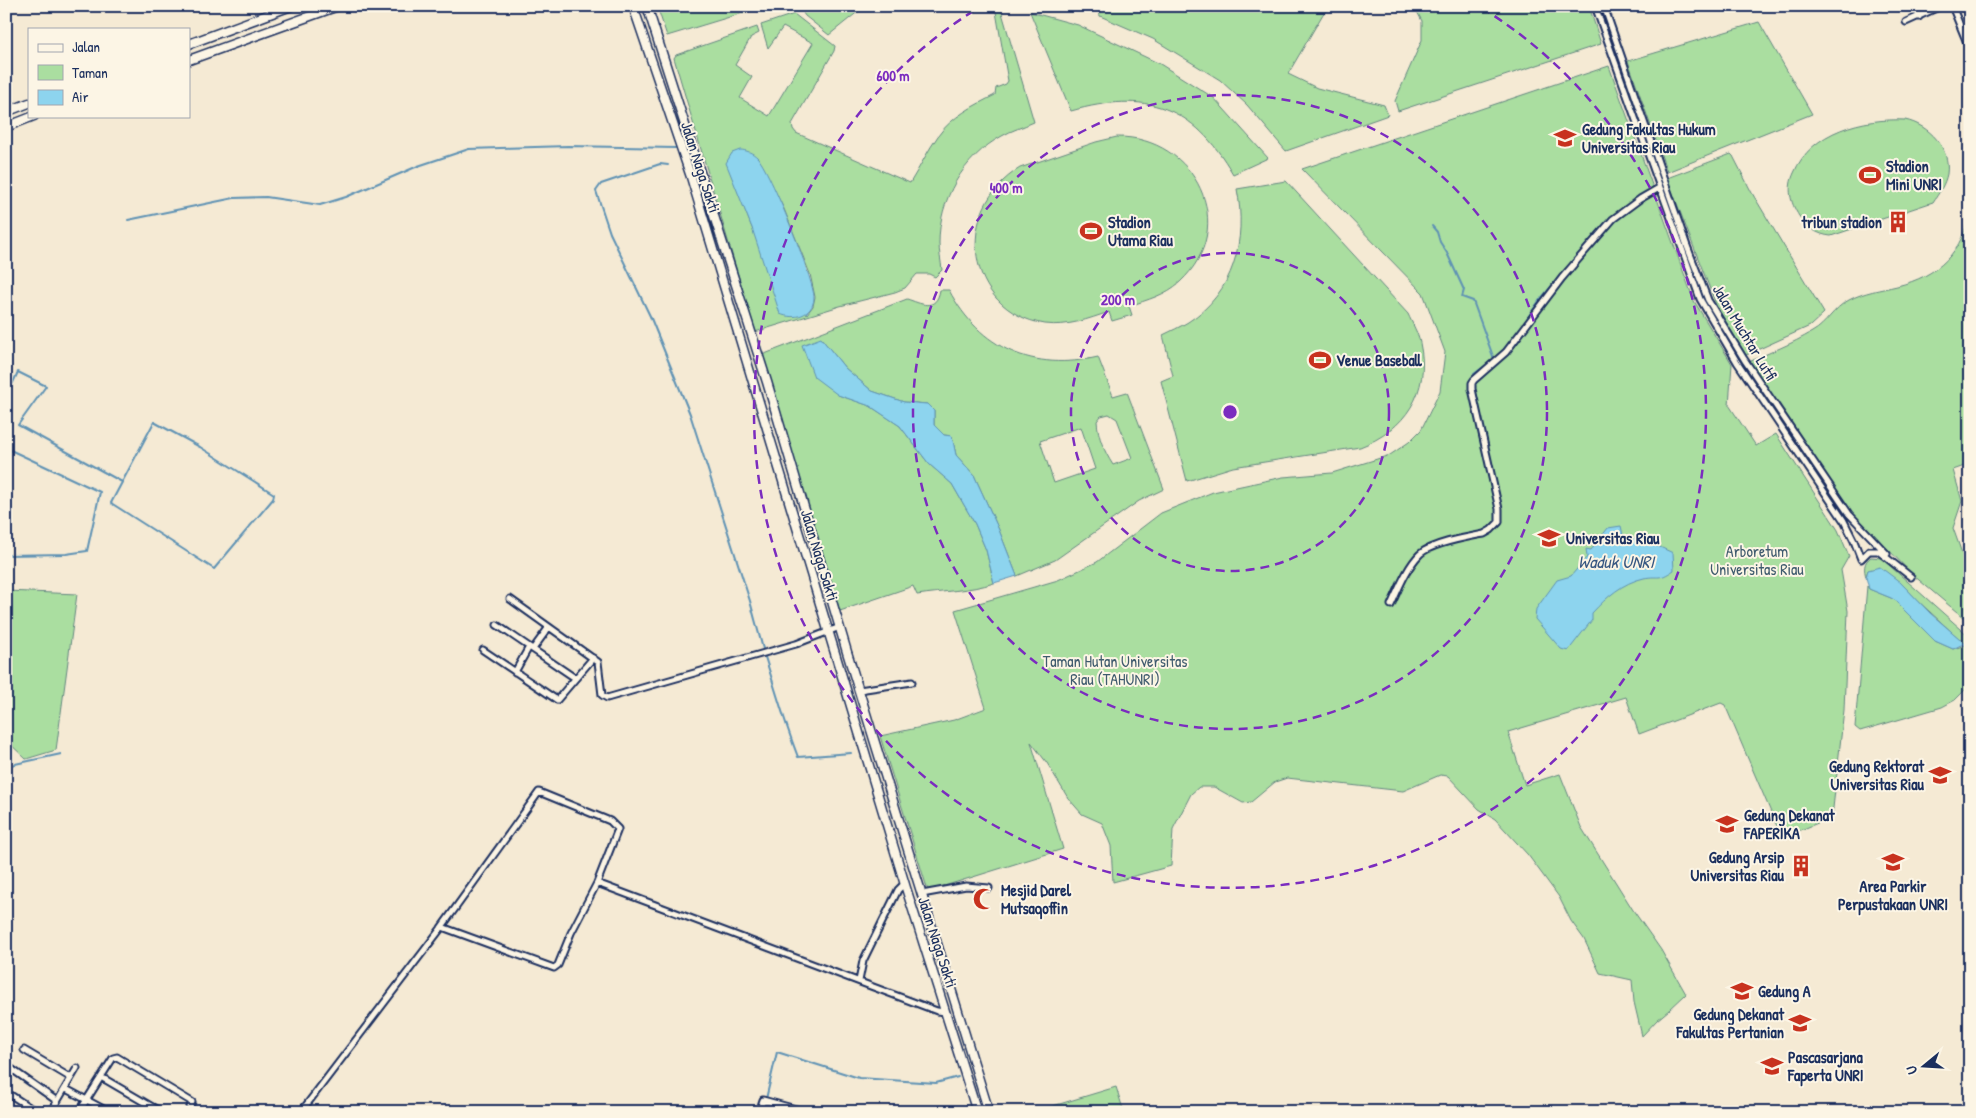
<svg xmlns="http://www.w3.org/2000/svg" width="1976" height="1118" font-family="'Patrick Hand',sans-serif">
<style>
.green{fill:#aadea0;stroke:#62867f;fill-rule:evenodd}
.water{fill:#8dd4ee;stroke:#5f92b4}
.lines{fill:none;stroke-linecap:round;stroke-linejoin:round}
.stream{stroke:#5f92b4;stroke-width:2}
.minor-casing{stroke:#1b2f5e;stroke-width:9}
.primary-casing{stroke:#1b2f5e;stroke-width:11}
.minor{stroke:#fcf5e5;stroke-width:5}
.primary{stroke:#fcf5e5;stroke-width:8}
.ring{fill:none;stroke:#7b2cbf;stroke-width:2.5;stroke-dasharray:9 6}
.labels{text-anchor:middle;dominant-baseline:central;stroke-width:4;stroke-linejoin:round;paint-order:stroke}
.poi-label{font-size:16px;font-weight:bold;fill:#1b2f5e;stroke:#fcf5e5;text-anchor:start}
.street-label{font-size:16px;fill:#1b2f5e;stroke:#fcf5e5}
.park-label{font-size:16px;fill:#3f5b6e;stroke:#fcf5e5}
.water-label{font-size:18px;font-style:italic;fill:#385882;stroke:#fcf5e5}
.centre{fill:#7b2cbf;stroke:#fcf5e5;stroke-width:2.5}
.ring-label{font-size:15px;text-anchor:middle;font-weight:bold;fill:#7b2cbf;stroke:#fcf5e5;stroke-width:4;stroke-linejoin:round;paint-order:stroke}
</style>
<rect width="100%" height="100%" fill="#f5ead4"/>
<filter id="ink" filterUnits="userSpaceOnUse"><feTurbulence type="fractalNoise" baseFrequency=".02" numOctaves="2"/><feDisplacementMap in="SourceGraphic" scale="10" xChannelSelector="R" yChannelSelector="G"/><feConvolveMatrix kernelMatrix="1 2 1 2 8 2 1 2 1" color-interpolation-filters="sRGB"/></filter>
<g filter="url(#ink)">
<!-- green -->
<path class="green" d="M657 6H766L667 36Z
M820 6H865L829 35 805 16 803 13 805 10Z
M995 6H1000L1034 122C1023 127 1012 130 1002 136 963 157 939 200 939 243 939 252 941 261 942 270L935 277 929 274H917L905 288 895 292 840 306 755 332 674 58 676 55 757 27 759 33 751 37 735 65 752 77 740 98 769 116 813 43 783 27 768 48 761 25 794 14 835 46 834 51 792 124 793 129 796 133 910 183C920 167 928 150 938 136 951 117 975 105 995 95L996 88 1006 84 1008 81ZM758 158 784 209 810 274 815 297 813 306 807 314 752 228 727 163Z
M1098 6H1331L1323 14 1288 74 1317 88 1384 105 1388 115 1286 151 1247 105 1220 80 1153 39 1100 16Z
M1414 6H1589L1601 44 1398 111 1395 101 1422 40V21Z
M1030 12 1078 25 1160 64 1214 98 1268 158 1233 174C1193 105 1146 90 1071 111Z
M1759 22 1812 114 1667 172 1628 61Z
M1609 66 1694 301 1732 364 1729 405 1756 446 1776 434 1838 530 1849 556 1841 570 1848 611 1844 710 1832 817 1782 838 1725 705 1721 703 1639 734 1626 697 1508 732 1525 785 1560 774 1581 827 1633 910 1661 950 1686 994 1669 1010 1657 1020 1642 1036 1634 1002 1632 980 1600 973 1584 939 1571 921 1559 897 1528 855 1495 819 1479 809 1448 776 1440 775 1403 791 1287 778 1275 782 1251 802 1243 803 1214 787H1199L1191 794 1173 829 1171 866 1113 882 1111 846 1102 823 1082 814 1068 798 1047 763 1031 742 1063 849 928 891 880 736 954 720 986 708 955 610 1058 580 1097 562 1161 513 1213 492 1283 477 1332 473 1390 455 1409 442 1421 430 1440 391 1445 352 1423 293 1302 169Z
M1905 120C1929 125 1951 148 1947 174 1945 184 1939 193 1933 202L1831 236C1818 235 1806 227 1799 216 1790 202 1787 188 1794 173 1811 131 1864 118 1905 120Z
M1117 137C1195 136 1240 227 1180 282 1166 295 1147 300 1129 306L1132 315 1112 321 1109 312C1088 319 1068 327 1045 324 965 311 952 209 1020 168L1096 142Z
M1731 154 1733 156 1752 193 1824 313 1810 326 1746 355 1717 307 1667 178Z
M1286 181 1408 314C1412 323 1418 333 1420 343 1431 392 1405 430 1360 447L1233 467 1187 481 1161 381 1173 376 1163 335C1171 331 1180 327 1188 322 1234 293 1247 240 1237 189Z
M1970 208V464L1953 470 1962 501 1953 528 1970 576V623L1913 575 1852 512 1749 362C1770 352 1792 344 1812 332 1827 324 1833 308 1849 300 1864 292 1880 290 1897 286 1938 276 1964 252 1970 208Z
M940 290H949C980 349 1034 372 1098 357L1113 396 1127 392 1164 489 1139 501 1055 560 1017 576 999 530 974 475 956 455 952 436 944 435 934 425V411L927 404 904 402 872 391 845 368 821 338 838 395 870 406 900 426 929 464 952 484 975 524 986 550 994 583C969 591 943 591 917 595L913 586 840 611 762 355 907 299C920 303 936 313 940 290ZM1109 414 1117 419 1132 458 1113 465C1104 451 1098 437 1097 421L1101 416ZM1081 427 1095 469 1054 483 1040 441Z
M1871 557 1881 558 1970 637V685L1955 700 1942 707 1860 731 1855 727 1867 586 1869 589 1891 598 1898 602 1901 607 1935 641 1953 649 1966 645 1918 601 1900 582 1868 570 1866 577C1864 570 1863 562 1871 557Z
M6 591 77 594 56 750 26 759 6 740Z
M1116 1087 1124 1112H1033Z"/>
<!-- water -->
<path class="water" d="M740 150C746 150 753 153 757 157 769 168 815 282 814 298 813 316 794 320 780 314L752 228 726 163 732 153Z
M821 338 845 368 872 391 904 402 927 404 934 411V425L944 435 952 436 956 455 974 475 999 530 1017 576 994 583 986 550 975 524 952 484 929 464 900 426 870 406 838 395 814 377 802 345Z
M1621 526 1623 535 1651 543 1673 553 1674 570C1658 581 1660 575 1644 578 1622 583 1607 597 1592 613V620L1568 651 1561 649 1535 619 1536 609 1557 580 1571 576 1587 557 1586 549 1591 550 1608 528Z
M1880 567 1900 582 1930 613 1967 645H1961L1953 649 1935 641 1901 607 1898 602 1891 598 1869 589 1866 577 1868 570Z"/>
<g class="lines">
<!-- stream -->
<path class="stream" d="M668 165 660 164 601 184 596 191 610 233 650 316 690 414 750 601 763 649
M128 220 234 198 266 197 320 205 346 197 418 166 469 149 568 146 675 148
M1432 226 1437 232 1440 242 1447 253 1464 290 1462 297 1473 301 1494 359 1474 374
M1516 335 1539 301 1601 228 1609 219 1632 202
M1502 352 1508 345
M1476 382 1474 385 1489 455
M6 392 8 393 18 372 46 386 18 425 122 482
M154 422 200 447 274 494 273 499 214 569 111 503Z
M6 448 100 492 87 551 66 554 6 555
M1491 532 1500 523
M1439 547 1463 541
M765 657C776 691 785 724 798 757L851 753
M6 766 61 754
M768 1099H766L777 1052 859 1078 936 1083 958 1077"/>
<!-- minor casing -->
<g class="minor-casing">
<path id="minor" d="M1595 6 1700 299 1737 362 1844 521 1854 541 1861 559 1869 551H1878L1911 577
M1604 6 1687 246 1708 300 1744 359 1849 514 1887 554
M1916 6 1919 17
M1952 6 1970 50
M1906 22 1941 6
M510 599 598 662 602 695 607 698 796 644 840 627
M1391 605C1399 588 1407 567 1420 554 1432 543 1468 537 1484 534L1491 530 1499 522V509L1472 389V383L1474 380 1506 352 1562 278 1613 219 1640 199 1659 188
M497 625 575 678
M533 649 549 627
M483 650 557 700 593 658
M515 672 529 647
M859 690 912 682
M922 894 966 886 989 888
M441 928 539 792 610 821 618 829 597 883
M859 981 863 961 898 890 905 883
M24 1050 71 1078
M6 1065 57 1101
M101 1077 161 1112
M66 1089 109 1112
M6 1092 37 1112
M51 1112 77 1068
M79 1112 113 1058 117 1057 192 1102 188 1112
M301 1112 442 927 554 968 558 965 571 933 597 883 937 1011 946 1012
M759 1112 763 1100 807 1112"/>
</g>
<!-- primary casing -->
<g class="primary-casing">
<path id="primary" d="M633 6 691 177 906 888 977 1112
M647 6 767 382 847 652 989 1112
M189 44 291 6
M189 60 338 6
M6 112 29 103
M6 127 34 116"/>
</g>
<!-- minor -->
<use href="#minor" class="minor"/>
<!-- primary -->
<use href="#primary" class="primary"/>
</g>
</g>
<!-- distance rings -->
<g class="ring">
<circle cx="1230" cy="412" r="159"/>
<circle cx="1230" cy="412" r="317"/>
<path d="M1482 8A476 476 0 1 1 978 8"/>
</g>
<!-- icons -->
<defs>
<g id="university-bare" transform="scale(1.725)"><path d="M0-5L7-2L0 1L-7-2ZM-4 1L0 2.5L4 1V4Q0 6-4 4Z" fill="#c8321e" stroke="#fcf5e5" stroke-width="2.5" paint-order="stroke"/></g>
<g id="stadium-bare" transform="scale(1.725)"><path d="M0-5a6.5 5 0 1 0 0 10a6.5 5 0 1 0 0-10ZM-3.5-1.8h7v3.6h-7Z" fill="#c8321e" stroke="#fcf5e5" stroke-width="2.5" paint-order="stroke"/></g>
<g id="building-bare" transform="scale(1.725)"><path d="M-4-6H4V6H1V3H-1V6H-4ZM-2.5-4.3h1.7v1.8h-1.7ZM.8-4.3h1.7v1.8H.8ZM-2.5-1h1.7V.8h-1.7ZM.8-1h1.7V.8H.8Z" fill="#c8321e" stroke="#fcf5e5" stroke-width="2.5" paint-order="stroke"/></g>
<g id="mosque-bare" transform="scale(1.725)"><path d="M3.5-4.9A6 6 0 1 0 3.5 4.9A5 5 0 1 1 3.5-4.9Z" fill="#c8321e" stroke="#fcf5e5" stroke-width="2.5" paint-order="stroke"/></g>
</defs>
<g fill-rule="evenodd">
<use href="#university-bare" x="1565" y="138"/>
<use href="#stadium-bare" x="1870" y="175"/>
<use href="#building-bare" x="1898" y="222"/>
<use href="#stadium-bare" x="1091" y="231"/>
<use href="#stadium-bare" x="1320" y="360"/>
<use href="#university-bare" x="1549" y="538"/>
<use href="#university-bare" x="1940" y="775"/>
<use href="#university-bare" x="1727" y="824"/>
<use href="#university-bare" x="1893" y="862"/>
<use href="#building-bare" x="1801" y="866"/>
<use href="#mosque-bare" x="984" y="899"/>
<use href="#university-bare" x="1742" y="991"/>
<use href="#university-bare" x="1800" y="1023"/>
<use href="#university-bare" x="1772" y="1066"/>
</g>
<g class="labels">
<!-- poi labels -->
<g class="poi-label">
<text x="1582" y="129">Gedung Fakultas Hukum<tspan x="1582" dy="18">Universitas Riau</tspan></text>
<text x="1886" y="166">Stadion<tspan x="1886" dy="18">Mini UNRI</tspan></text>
<text x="1108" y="222">Stadion<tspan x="1108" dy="18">Utama Riau</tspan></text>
<text x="1882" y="222" text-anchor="end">tribun stadion</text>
<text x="1336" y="360">Venue Baseball</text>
<text x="1566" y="538">Universitas Riau</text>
<text x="1924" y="766" text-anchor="end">Gedung Rektorat<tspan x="1924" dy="18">Universitas Riau</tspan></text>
<text x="1744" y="815">Gedung Dekanat<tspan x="1744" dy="18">FAPERIKA</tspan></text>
<text x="1784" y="857" text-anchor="end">Gedung Arsip<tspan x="1784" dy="18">Universitas Riau</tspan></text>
<text x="1893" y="886" text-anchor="middle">Area Parkir<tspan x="1893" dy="18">Perpustakaan UNRI</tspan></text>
<text x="1001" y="890">Mesjid Darel<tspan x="1001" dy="18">Mutsaqoffin</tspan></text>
<text x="1758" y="991">Gedung A</text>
<text x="1784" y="1014" text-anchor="end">Gedung Dekanat<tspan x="1784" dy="18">Fakultas Pertanian</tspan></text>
<text x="1788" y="1057">Pascasarjana<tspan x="1788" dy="18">Faperta UNRI</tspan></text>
</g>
<!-- street labels -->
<g class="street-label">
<text transform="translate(701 167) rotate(72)">Jalan Naga Sakti</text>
<text transform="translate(1745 332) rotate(59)">Jalan Muchtar Lutfi</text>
<text transform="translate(820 555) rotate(73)">Jalan Naga Sakti</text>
<text transform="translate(938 942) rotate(72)">Jalan Naga Sakti</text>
</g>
<!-- park labels -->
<g class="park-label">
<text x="1757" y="551">Arboretum<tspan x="1757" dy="18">Universitas Riau</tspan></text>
<text x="1115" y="661">Taman Hutan Universitas<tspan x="1115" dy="18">Riau (TAHUNRI)</tspan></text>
</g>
<!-- water labels -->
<g class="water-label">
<text x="1616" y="561">Waduk UNRI</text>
</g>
</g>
<circle cx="1230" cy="412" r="8" class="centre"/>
<g class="ring-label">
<text x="893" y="81">600 m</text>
<text x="1006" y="193">400 m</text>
<text x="1118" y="305">200 m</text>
</g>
<!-- margin -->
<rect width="1976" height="1118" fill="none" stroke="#fcf5e5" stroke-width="25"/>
<rect x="12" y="12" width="1951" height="1093" fill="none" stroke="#1b2f5e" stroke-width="2" filter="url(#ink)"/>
<!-- legend -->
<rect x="28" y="28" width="162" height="90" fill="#fcf5e5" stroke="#a2a6af"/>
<rect x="38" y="44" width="25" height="8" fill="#fcf5e5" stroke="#a2a6af"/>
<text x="72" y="52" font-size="15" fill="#1b2f5e">Jalan</text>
<rect x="38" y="65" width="25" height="15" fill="#aadea0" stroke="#a2a6af"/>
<text x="72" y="78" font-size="15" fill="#1b2f5e">Taman</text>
<rect x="38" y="90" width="25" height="15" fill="#8dd4ee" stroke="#a2a6af"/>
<text x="72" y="102" font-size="15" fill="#1b2f5e">Air</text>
<!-- north arrow -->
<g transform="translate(1924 1066) rotate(252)" stroke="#fcf5e5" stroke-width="4" paint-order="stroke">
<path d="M0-4L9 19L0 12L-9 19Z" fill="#1b2f5e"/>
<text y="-8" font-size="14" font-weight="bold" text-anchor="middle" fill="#1b2f5e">U</text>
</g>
</svg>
